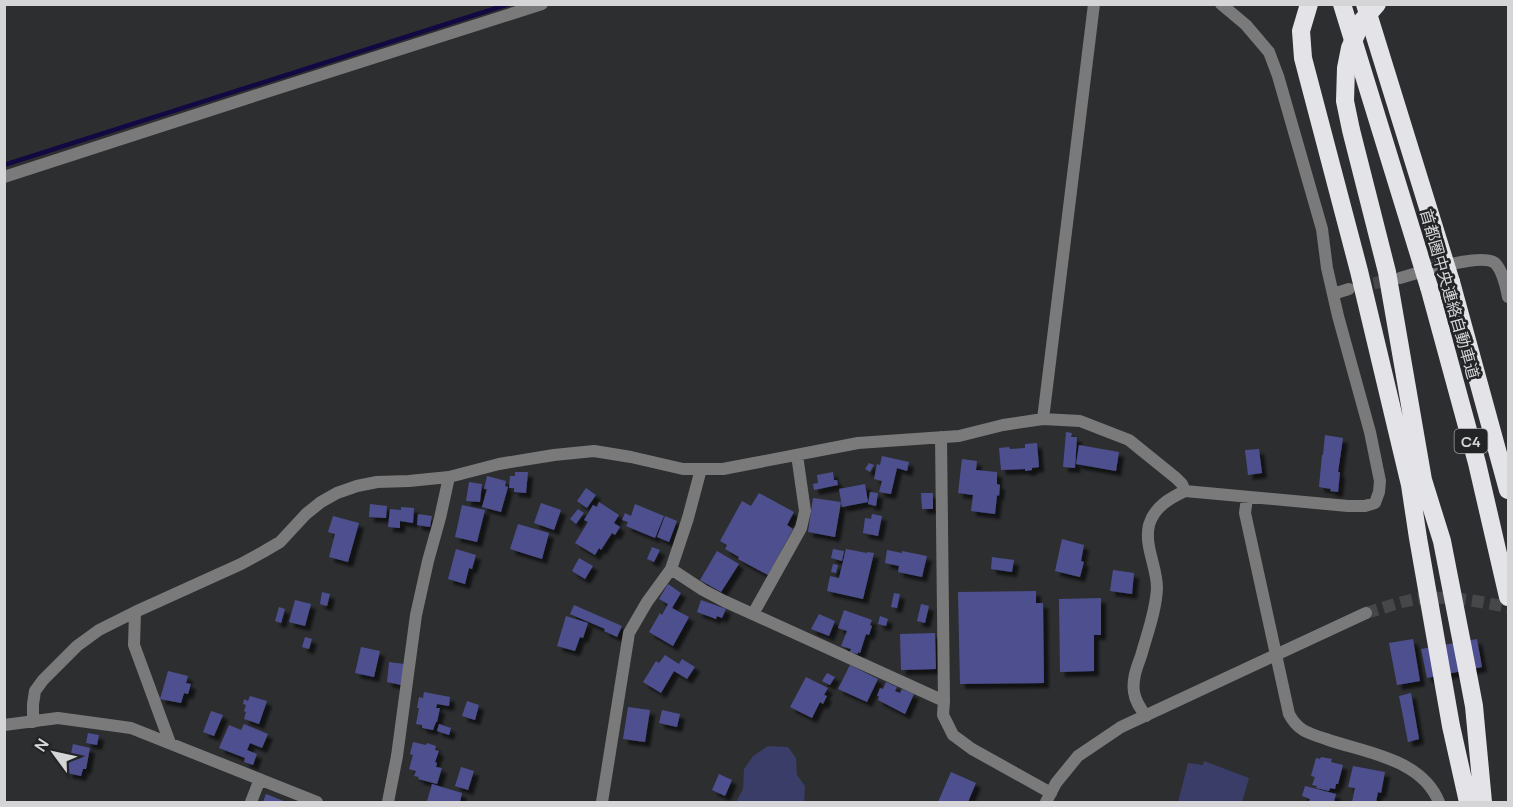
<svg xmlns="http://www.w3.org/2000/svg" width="1513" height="807" font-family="Manrope,'Noto Sans JP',sans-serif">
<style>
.green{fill:#3a3d67}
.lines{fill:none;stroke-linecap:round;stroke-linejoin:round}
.stream{stroke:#120943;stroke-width:4.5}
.building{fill:#4d508f;filter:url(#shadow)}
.minor-tunnel{stroke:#464749;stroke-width:12;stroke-dasharray:12 6;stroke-linecap:butt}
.tertiary-tunnel{stroke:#464749;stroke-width:12;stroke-dasharray:12 6;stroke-linecap:butt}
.minor{stroke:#7a7a7b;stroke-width:12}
.tertiary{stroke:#7a7a7b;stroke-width:12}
.motorway{stroke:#e4e4e8;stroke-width:18}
.motorway-bridge{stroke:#e4e4e8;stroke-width:18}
.labels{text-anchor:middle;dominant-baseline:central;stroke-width:5;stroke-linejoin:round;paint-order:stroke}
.shield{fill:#232426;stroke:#a0a0a2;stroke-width:1.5}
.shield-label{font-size:15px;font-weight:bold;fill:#d5d5d7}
.street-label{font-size:16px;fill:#d5d5d7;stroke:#232426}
</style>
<defs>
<filter id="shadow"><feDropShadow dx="5" dy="5" stdDeviation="1.5" flood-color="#0009"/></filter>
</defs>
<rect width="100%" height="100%" fill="#2d2e30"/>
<!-- green -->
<path class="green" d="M768 746 788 747 796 758 797 775 805 786 804 802H736L743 789 744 769 753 756Z
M1204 761 1249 778 1242 802H1178L1188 763 1203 765Z"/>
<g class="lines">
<!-- stream -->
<path class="stream" d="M4 165 509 4"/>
</g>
<!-- building -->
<path class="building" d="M1066 432 1072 433 1071 437H1077L1075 468 1063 467Z
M1325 435 1343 438 1338 472H1340L1338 492 1330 491 1331 489 1319 487 1322 455H1323Z
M1037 443 1039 467 1032 468V470L1025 471V469L1001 470 999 448 1009 447 1010 449 1025 448V444Z
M1079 445 1119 452 1116 471 1076 464Z
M1259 449 1262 473 1248 475 1245 450Z
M882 456 909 462 907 471 897 468 891 494 879 492 882 481 874 479 877 464 880 465Z
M962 459 977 461 976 470 997 472V484L1000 485 999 496 997 495 995 514 971 511 973 495 958 493Z
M869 463 874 465 870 472 865 469Z
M515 472H528L526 493 514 492V488H509L510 476H515Z
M833 472 834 480H837L838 485 814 490 813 484 818 483 817 475Z
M487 476 506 481 505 486 508 487 501 512 482 507 487 489H484Z
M469 482 482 484 480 502 466 501Z
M865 484 868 502 842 507 839 489Z
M586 488 596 495 587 508 577 501Z
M870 492 878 493 876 506 868 504Z
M759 493 794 512 787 525 793 529 768 575 738 559 739 557 725 549 727 545 720 541 742 501 751 506Z
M921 493H933V509H922Z
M813 498 841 502 835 537 808 532Z
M599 502 619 515 614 523 620 527 615 535 612 533 601 550 599 548 595 555 575 543 588 522 584 520 593 505 597 507Z
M541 503 561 510 554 530 534 523Z
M370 504 387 506 386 518 369 517Z
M635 504 664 516 655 538 626 526 628 522 622 520 625 513 631 516Z
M462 505 485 510 477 542 455 537Z
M401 507 414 508 413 523 400 521V528L388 527 390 509 401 510Z
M578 509 584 513 576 524 570 519Z
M418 514 432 516 430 527 417 525Z
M872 514 882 516 878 536 863 533 865 518 871 519Z
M333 516 359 523 348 562 329 557 335 534 328 532Z
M665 516 677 521 669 542 657 537Z
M518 524 549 533 542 559 510 549Z
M1062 539 1084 545 1081 561 1084 562 1080 577 1055 571Z
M652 547 660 550 654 562 647 559Z
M456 549 476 555 472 569 469 568 465 584 448 579Z
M833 549 844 551 842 561 831 558Z
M846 549 867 553V552L874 553 863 599 827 591 830 576 839 578Z
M887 550 902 553V551L927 556 922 577 898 572 899 566 885 563Z
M717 551 739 564 721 592 700 580Z
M992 557 1014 560 1012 572 991 569Z
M579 558 593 566 585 579 572 571Z
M833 564 838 565 836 573 831 572Z
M1113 570 1134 573 1132 594 1110 591Z
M668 584 681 593 672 608 689 617 673 646 649 632 660 613 662 615 668 604 659 599Z
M1036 591V603H1043L1044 683 960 684 958 592Z
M322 592 330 594 327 606 320 604Z
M894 593 900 594 897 608 891 607Z
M1101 598V635H1094V671L1060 672 1059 599Z
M295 600 311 604 305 626 289 622Z
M701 600 726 609 722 618 717 616 716 619 697 612Z
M921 604 929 606 925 623 917 621Z
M574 605 622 626 617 637 604 631 605 629 570 614Z
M279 607 285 609 281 623 275 621Z
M844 610 872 620 870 625 872 626 869 635 866 634 860 653 858 652V654L850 652 851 649 841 646 847 631 838 628Z
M819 614 835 621 829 636 811 629Z
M566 616 588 623 583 638 580 637 575 651 557 646Z
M880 616 888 619 886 626 878 624Z
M935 633 936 669 901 670 900 634Z
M305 637 312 639 309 649 302 647Z
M1413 639 1420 681 1397 685 1389 643Z
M1477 639 1482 667 1427 678 1421 649Z
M361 647 380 651 374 677 355 673Z
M665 655 679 664 682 659 695 667 687 679 674 671 661 693 643 682 656 661 659 663Z
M389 662 404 664 401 685 387 682Z
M850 665 878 679 867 702 838 689Z
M168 671 188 676 186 683 191 684 188 694 184 693 181 703 160 699Z
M827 673 835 677 830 685 822 681Z
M806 677 828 688 824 695 827 696 823 704 820 702 812 718 790 707Z
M886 682 897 687 895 691 900 693 902 689 914 694 905 714 878 700 879 696H877L880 688 883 689Z
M424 692 450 697 449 706 437 704 436 708H440L437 722H436L433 730 422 728V725L416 724 419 708H417L419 697 423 698Z
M1411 693 1419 739 1408 742 1399 696Z
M250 696 267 701 259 724 244 719 246 712 244 711 246 705 243 704 244 699 248 701Z
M467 701 479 705 475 720 462 716Z
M628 707 650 710 645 742 623 739Z
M662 710 680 714 677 727 659 723Z
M211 711 223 715 214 736 203 732Z
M244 724 268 734 262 748 250 743 247 750 257 754 253 765 244 762 245 758 219 748 229 725 241 730Z
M439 724 451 728 449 735 437 731Z
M88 733 99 735 97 745 86 743Z
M413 742 426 745 427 743 436 746 435 750 439 751 435 762 437 763 436 767 442 768 437 784 418 779 419 777 414 776 416 771 409 769 413 755 410 754Z
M73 744 90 748 86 769H83L81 776 67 773Z
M1321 757 1332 759 1331 762 1343 765 1338 784H1336L1335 789 1330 788 1329 791 1316 788 1317 786 1312 785 1315 777 1311 776 1316 758 1320 759Z
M1353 766 1385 772 1381 793 1378 792 1376 802H1352L1355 788 1348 787Z
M461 767 474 771 468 790 455 786Z
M951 772 976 783 968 802H938Z
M719 774 732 780 725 796 712 790Z
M432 784 462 793 460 802H434L427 801Z
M1305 786 1336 794 1334 802H1309L1310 799 1302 796Z
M266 794 286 802H263Z"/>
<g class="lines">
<!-- minor-tunnel -->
<path class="minor-tunnel" d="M1356 287 1395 279"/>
<!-- tertiary-tunnel -->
<path class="tertiary-tunnel" d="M1366 613C1380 609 1393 604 1407 601 1440 593 1476 601 1508 607"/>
<!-- minor -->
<path class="minor" d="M1400 278C1418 273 1481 252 1495 263 1503 271 1506 287 1508 297
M1333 294 1349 289
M1043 419 1094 4
M941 437 944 701 943 715 953 735 972 749 1051 793
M1247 498 1245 513 1289 714C1298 731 1308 733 1326 739 1365 753 1421 758 1439 802
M671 569 703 590 724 601 944 701
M135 612 134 645 170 743
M753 614 801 528 805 511 797 455
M1146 716C1140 708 1135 701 1134 692 1132 679 1137 667 1141 656 1147 634 1156 611 1157 588 1157 567 1144 546 1149 525 1154 507 1170 498 1185 491L1348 506H1365L1375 503 1379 492 1380 481 1370 432 1338 316 1327 268 1322 229 1278 76 1269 52 1246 25 1221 4
M33 722V704L35 691 43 680 77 646 99 630 135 612 241 564 263 552 280 542 306 514 321 502 337 493 357 486 377 482 409 481 449 477 499 464 554 455 594 451 631 457 683 469H723L858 443 959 436 1003 425 1043 419 1080 421 1129 440 1176 478 1182 484 1185 491
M4 725 58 718 131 728 317 802
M251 802 260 779
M388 802 397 756 416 615 428 561 440 518 449 477
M602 802 629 633 647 602 671 569 688 518 701 469"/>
<!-- tertiary -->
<path class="tertiary" d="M4 177 251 97 542 4
M1046 802 1056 783 1078 756 1121 727 1366 613"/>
<!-- motorway -->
<path class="motorway" d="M1309 4 1301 31 1303 58 1359 271 1410 485 1418 538 1451 726 1468 802
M1377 4 1362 21 1350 48 1346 68 1345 101 1351 130 1387 272 1423 480 1442 541 1466 664 1474 706 1483 802
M1451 282 1508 490
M1429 287 1477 463 1508 597"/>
<!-- motorway-bridge -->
<path class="motorway-bridge" d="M1342 4 1429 287
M1365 4 1451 282"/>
</g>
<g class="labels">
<!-- shield labels -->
<rect class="shield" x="1454.5" y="429" width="33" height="24" rx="4.5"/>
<g class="shield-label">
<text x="1471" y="441">C4</text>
</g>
<!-- street labels -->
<g class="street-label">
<text transform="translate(1450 294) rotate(74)">首都圏中央連絡自動車道</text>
</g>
</g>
<!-- border -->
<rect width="1513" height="807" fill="none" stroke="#d5d5d7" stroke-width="12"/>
<!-- north arrow -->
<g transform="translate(54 753) rotate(303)" stroke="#232426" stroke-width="4.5" paint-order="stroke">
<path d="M0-4.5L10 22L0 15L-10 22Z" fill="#d5d5d7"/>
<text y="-9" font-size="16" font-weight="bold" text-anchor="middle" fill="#d5d5d7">N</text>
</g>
</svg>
